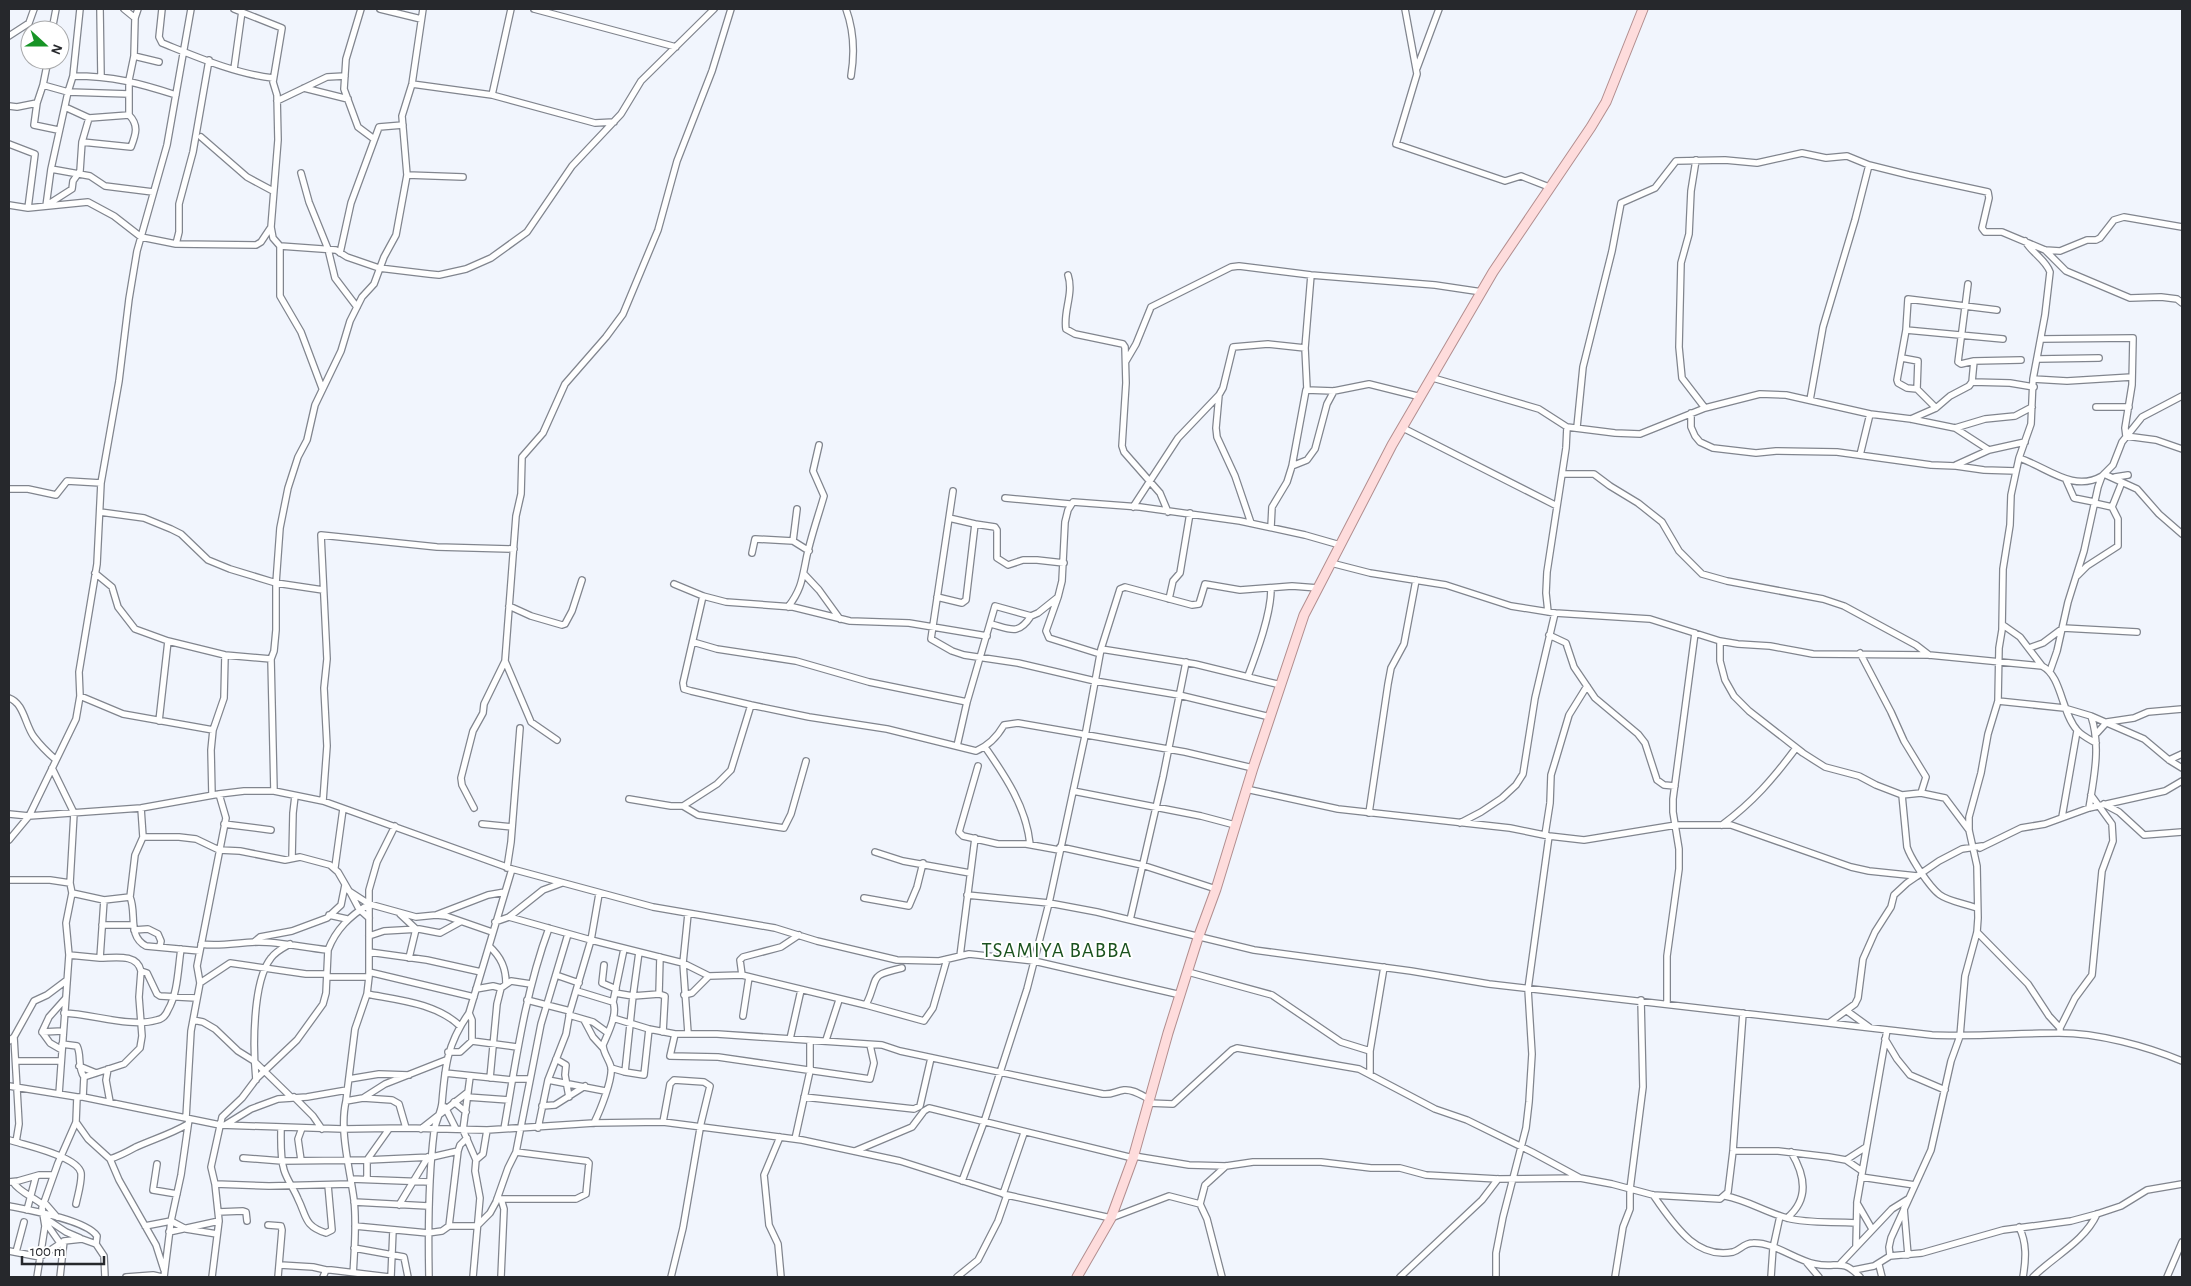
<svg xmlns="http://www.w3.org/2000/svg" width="2191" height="1286" font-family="'Alegreya Sans',sans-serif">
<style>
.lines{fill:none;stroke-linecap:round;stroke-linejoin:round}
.street-casing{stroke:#81858e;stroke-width:8}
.primary-casing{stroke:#b28e8f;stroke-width:11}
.street{stroke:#fff;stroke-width:5.5}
.primary{stroke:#fedcdc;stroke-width:9}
.labels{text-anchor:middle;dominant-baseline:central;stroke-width:4;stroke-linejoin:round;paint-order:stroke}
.quarter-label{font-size:21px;letter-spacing:1px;fill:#1c531f;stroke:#fff}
</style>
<rect width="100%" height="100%" fill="#f1f5fd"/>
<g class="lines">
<!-- street casing -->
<g class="street-casing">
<path id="street" d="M80 9 73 76 68 92 129 94
M100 9 101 76
M124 9 135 18
M162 9 159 37 162 43C197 57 236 74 273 78
M234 9 282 28 273 82 277 95 278 140 271 227 273 238 280 246 336 250 347 257 379 268 429 274 439 275 466 269 491 258 527 232 572 166 621 114 641 81 714 9
M361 9 346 59 344 89 358 127 374 139
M380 9 421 19
M534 9 676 47
M846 9C854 31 855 52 851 76
M1405 9 1417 74 1396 144 1505 181 1521 176 1549 187
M52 30 56 9
M9 36 29 23 34 9
M134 56 159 62
M48 60 43 85 68 92 51 169 90 176 105 186 153 192
M1417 68 1439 9
M234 69 242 11
M73 76C113 76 139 83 176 95
M412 84 492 95 595 123 614 122
M304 88 348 99
M492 95 511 9
M277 101 327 77 345 76
M37 103 34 125 58 130
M9 106 17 107 37 103 43 85
M65 107 89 118
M201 137 247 177 273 191
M82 142 131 147C136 134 139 125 129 115
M9 144 35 154 28 208
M1696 160 1691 191 1689 234 1681 263 1679 347 1682 378 1705 408
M301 173 309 202 328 249 335 278 357 307
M407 175 463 177
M9 205 28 208 88 202 114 216 141 237 176 244 256 245 261 242 271 227
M47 205 72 189 73 181 80 171 82 142 89 118 129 115V80L134 56 135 18 138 9
M46 206 51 169
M176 244 179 232V204L193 152 209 60
M280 246V296L301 332 322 388
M2045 250 2066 271 2130 298 2161 297 2177 299 2182 303
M340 253 351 203 379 127 403 125
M1068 275C1074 294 1063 311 1066 329L1075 334 1123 344 1125 347 1126 383 1122 446 1124 452 1160 493 1168 512
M1968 284 1958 362 1961 364 1974 361 1972 382
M1906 330 2003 339
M2041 339 2133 338 2132 385 2125 428 2126 436 2156 440 2182 449
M1902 358 1918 361 1917 389
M2038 359 2099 358
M1126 361 1136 344 1151 307 1231 267 1239 266 1311 275 1435 285 1482 292
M1974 361 2021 360
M1433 378 1539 409 1567 427 1615 433 1640 434 1705 408 1760 394 1786 395 1870 414 1911 419 1955 428 1985 419 2015 416 2032 407
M2033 379 2067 381 2132 377
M1307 389 1305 348 1311 275
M1219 395 1216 428 1217 437 1235 476 1251 523
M1810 400 1823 327 1855 220 1869 165
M2096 407H2129
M1936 408 1917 389 1907 388 1898 383 1897 380 1906 330 1908 299 1997 310
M1691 413V427L1695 436 1700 442 1713 448 1756 453 1776 451 1837 452 1931 465 1956 466 1984 470 2016 471
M1911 419 1936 408 1950 396 1969 386 1972 382 2010 383 2034 387
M1577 427 1583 367 1612 251 1621 203 1655 188 1676 161 1725 160 1757 163 1802 153 1826 158 1847 156 1869 165 1909 175 1988 192 1989 198 1982 228 1985 232H2002L2045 250 2060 251 2087 240H2096L2100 238 2114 220 2124 217 2182 227
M1403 428 1557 506
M1955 428 1989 450
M1860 455 1870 414
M2019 458C2047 467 2073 493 2102 476
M1956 465 1989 450 2025 442
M1292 466 1307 460 1315 449 1327 404 1334 391
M1563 474H1594L1610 486 1638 503 1662 522 1679 551 1702 574 1727 581 1823 599 1844 606 1916 645 1929 655
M2104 474 2137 489 2159 514 2182 534
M2115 477 2128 475
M2066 480 2074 498 2094 502
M9 489H28L56 495 67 481 101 483
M953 491 931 639 952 651 964 655 1018 663 1095 681 1179 695 1270 717
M1005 498 1070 504
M1133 507 1178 438 1219 395 1223 388 1233 347 1268 344 1305 348
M2112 507 2122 482
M100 512 144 518 171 529 181 534 208 560 230 569 276 583 323 590
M949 518 975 524
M1271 527 1272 507 1287 482 1292 466 1306 390 1334 391 1369 384 1421 397
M793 541 797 509
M752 553 755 539 793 541 809 551
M1331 563 1370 573 1446 585 1511 606 1555 613 1650 619 1720 641 1738 644 1770 646 1813 654 1929 655 2042 666C2062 676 2061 712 2077 730 2082 736 2089 739 2096 743
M95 573 112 587 118 607 135 629 168 641 225 655 271 659
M804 574 819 590 840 619
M2077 576 2087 566 2118 546V519L2112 507 2094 503
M674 584 703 596 726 602 793 607 850 621 909 623 987 636
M937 597 962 603 966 600 975 524 995 527 997 530V558L1008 565 1023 560H1037L1064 563
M1058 597 1046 631 1049 638 1100 654
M1169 599 1173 581 1180 573 1190 513
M509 606 531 616 562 625 565 624 572 611 582 580
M788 607C801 590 802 580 806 560 810 539 818 517 824 496L813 471 819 445
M1548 612 1546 593 1547 572 1566 448 1567 427
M991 624C1010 629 1018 636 1031 616
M2003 625 2020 637 2042 666
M1549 635 1566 643 1574 667 1595 698 1638 734 1645 743 1657 780 1664 785 1675 786
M1720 641V661L1725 680 1734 696 1749 711 1803 753 1825 767 1859 776 1876 785 1902 795 1921 793 1945 798 1969 830
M693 642 717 649 796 661 869 682 967 702 995 606 1031 616 1038 613 1058 597 1062 581 1065 522 1068 510 1073 502 1140 507 1240 521 1305 535 1340 545
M2029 648 2043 643 2063 628 2137 632
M1101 649 1195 664 1281 685
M1860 653 1891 712 1904 741 1926 777 1921 793
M505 661 531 722 557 740
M2050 671 2057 651 2068 602 2084 551 2098 487 2102 476 2113 465 2122 442 2142 417 2182 396
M1248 676C1257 652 1271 614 1271 589
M80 696 123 714 213 730
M9 698C24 703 25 725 34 737 40 745 48 753 56 760
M1998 701 2064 708 2091 716 2144 739 2169 760 2182 768
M751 705 809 717 887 729 976 751C988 746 997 737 1004 725L1018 723 1185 752 1253 768
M159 721 168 641
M2097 733 2107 722 2134 718 2148 712 2182 709
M957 746 967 702
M985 747C1006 777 1026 807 1030 844
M2169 760 2182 754
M978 766 959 832 963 836 998 844H1026L1059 850
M52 768 74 813 70 883 72 893 66 923 69 955 59 1094
M1246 789 1338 809 1510 828 1549 836 1584 840 1676 825H1731L1851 867 1869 871 1917 876
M274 791 271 659 274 651 276 630V583L280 528 288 488 298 457 307 440 315 405 341 351 350 321 362 297 374 284 384 257 396 235 407 175 402 116 412 84 423 9
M1073 791 1201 816 1235 825
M212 795 211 750 213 730 224 698 225 655
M1902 795 1907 847C1910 856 1915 863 1920 871 1941 902 1942 897 1977 908
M629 799 671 806H683L717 784 731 770 751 705 691 691 684 689 683 683 703 596
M323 801 327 746 324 688 327 659 321 535 437 547 514 549
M2104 804 2119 812 2144 835 2182 832
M683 806 698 815 784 828 791 814 806 761
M474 808 462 785 461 778 473 731 483 713 484 704 505 661 516 516 521 494 522 457 543 433 565 384 606 337 623 314 658 230 677 161 712 71 731 9
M2089 808C2094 778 2101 745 2091 716
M1369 813 1388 684 1391 668 1404 644 1416 580
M9 814 29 816 141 808 219 794 244 791H274L323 801 512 869 653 907 775 928 817 941 897 960 939 961 969 954 1034 961 1181 995
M2062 817 2077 731
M1460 823 1481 812 1502 798 1516 785 1523 774 1535 698 1555 613
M224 824 271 830
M482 824 512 827
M1722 825C1753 802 1773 779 1796 748
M1545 835 1550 803 1551 775 1555 762 1569 715 1587 686
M143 837H179L196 839 219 850 240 851 285 860 300 857 330 865 338 872 349 891 369 904
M9 840 29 816 76 719 80 696 79 672 97 564 101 483 119 381 129 299 137 251 167 145 191 9
M1060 847 1142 865 1216 889
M1980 848 2021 828 2045 824 2089 808 2165 791 2182 781
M875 852 903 861 970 873
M292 858 293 813 295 796
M335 867 343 809
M507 868 511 842 520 728
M9 880H50L70 883
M350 892 359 909 369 918
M72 893 104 900 130 897C137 913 127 936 146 946L200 951
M967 895 1049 903 1097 912 1254 950 1411 971 1489 984 1932 1035C1975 1037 2017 1033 2059 1033 2098 1033 2146 1046 2182 1061
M130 897 135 855 143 837 141 808
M864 898 909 906 917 887 923 863
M400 914 416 929 409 958
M329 915 347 919
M436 915 488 895 505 892
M509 917 543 890 562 883
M1130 920 1163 777 1186 662
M495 922 509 917 591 940 683 963 709 976 742 975 866 1005C880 976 867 976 902 968
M102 925H132
M134 930 148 929 158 934 161 941 160 946
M1977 932 2028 984 2049 1016 2060 1028
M369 936 384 931 419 929 440 933 460 922
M254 942 260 937 292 931 327 918 341 905 345 885
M201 944C221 947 239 942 259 942 282 942 305 948 328 950 336 929 350 916 369 904L416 917 436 915 446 916 492 932
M489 946C501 957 506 968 506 984
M369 952 427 960 481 972
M69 955 100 958 104 900
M960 956 975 838
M100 958C114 958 137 953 141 971
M604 965 602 983 616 989
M369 972 474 997
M1188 972 1272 995 1341 1042 1370 1051
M556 975 579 983
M742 975 740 960 743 957 781 947 799 935
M327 977H369
M200 983 230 963 306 974H327
M476 989 493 986 501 988
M577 991 613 1002C618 1014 608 1033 603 1045 603 1053 609 1059 611 1067 613 1079 600 1111 594 1123
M615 993 633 996 639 952
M367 994C398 1000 436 1003 460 1026
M659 994 665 996 663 1032
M684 995 692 993 709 976
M527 1000 570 1011
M613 1002 624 949
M1667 1003V956L1679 869V849L1673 812V799L1695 633
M866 1005 924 1021 933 1008 947 959
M1847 1011 1869 1027
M64 1013C93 1014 130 1028 157 1020 163 1019 166 1015 168 1010 178 993 178 968 181 949
M569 1015 593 1022 608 1033
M743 1016 749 977
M613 1018 649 1029 675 1034H717L882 1045 900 1051 1103 1094C1112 1095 1116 1091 1124 1090 1133 1089 1141 1095 1149 1099
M193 1020 203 1022 215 1029 238 1051 254 1061 291 1097
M584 1020 593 1037 603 1048
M1829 1023 1855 1004 1858 998 1863 959 1875 932 1891 907 1894 895 1907 883 1939 861 1962 849 1982 846
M42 1032 63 1031
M688 1033 683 963 688 914
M2060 1033V1028L2075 998 2092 975 2102 871 2113 841 2112 824 2091 795
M675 1034 670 1056 718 1057 870 1079 874 1063 870 1045
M790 1039 801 990
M1885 1039 1897 1059 1910 1075 1945 1090
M826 1040 839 1000
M9 1041 14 1037 34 1001 47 995 67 980
M472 1041 517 1047
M62 1044 77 1046C82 1056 77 1067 84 1077
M62 1050 50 1043 42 1032 49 1017 65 999
M448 1052H460L472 1041V1020L469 1013
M556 1059 566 1065 565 1075 569 1097
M16 1061H61
M79 1066 96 1073
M611 1068 625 1072 633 996 659 994 660 957
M108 1069 106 1080 110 1102
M625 1072 644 1075 649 1029
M445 1073 512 1080
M1370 1074V1051L1384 967
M470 1077 463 1130 476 1160
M490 1078 497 1004 501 988 511 981 531 984
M349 1079 379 1074 409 1075
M512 1079H529
M256 1080C253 1050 252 982 271 958 276 951 283 948 290 944
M548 1080 605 1091
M9 1086 77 1097H83L220 1125 343 1129 406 1128 487 1130 594 1123 663 1122 802 1140 900 1161 1007 1195 1111 1218 1169 1196 1200 1204 1207 1219 1222 1277
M83 1097 84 1077 124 1064 140 1048 142 1036 139 997 141 971 147 973 157 994 160 996 196 998
M294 1097 313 1116 322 1129
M467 1097 509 1100
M804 1097 914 1109 920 1106 931 1058
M363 1098 392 1100 399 1104 406 1128
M346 1101 355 1029 367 994 369 977V890L377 862 395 826
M454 1102 466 1112
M1148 1103 1173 1104 1232 1050 1237 1048 1359 1069 1435 1109 1467 1120 1532 1152 1580 1178
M542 1106 555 1105 585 1086
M445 1107 456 1129
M186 1118 191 1031 200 983 197 966 226 818 219 794
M76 1122 88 1139 110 1159 119 1180 156 1245 164 1270
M663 1122 670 1084 674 1080 704 1082 710 1086 701 1123 683 1228 671 1277
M225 1125 251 1109 278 1099 307 1097 347 1090
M281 1127C281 1141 280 1157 284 1170 287 1180 294 1189 298 1199 307 1217 304 1226 326 1233L332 1230 328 1185
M538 1128 548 1080 566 1034 570 1011 591 940 599 894
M421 1129 468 1092
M504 1129C516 1060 525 993 549 928
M780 1137 764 1175 769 1225 778 1244 781 1277
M795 1139 810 1071V1041
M9 1140 16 1142 19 1124 14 1037
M16 1142C29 1146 78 1157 81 1173 82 1182 78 1194 76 1204
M855 1151 912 1127 924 1111 929 1108 1133 1158
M1733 1151H1778L1829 1157 1846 1160 1862 1171
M1134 1156 1189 1165 1226 1166 1253 1162H1321L1371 1168H1400L1426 1175 1498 1179 1580 1178 1612 1184 1653 1195 1720 1199 1728 1192 1733 1151 1743 1013
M243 1158 282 1161 367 1160 432 1157 458 1151
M110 1159C120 1156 127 1152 136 1147 154 1139 171 1134 188 1124
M301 1160 298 1139 302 1128
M1846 1160 1866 1147
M157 1164 153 1190 177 1194
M1861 1177 1915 1185
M351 1179 430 1182
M367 1179V1160L389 1129
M962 1181 984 1122 1027 989 1049 903 1085 736 1101 649 1120 589 1125 587 1192 605 1199 604 1205 584 1240 590 1292 586 1318 588
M9 1182 18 1181 39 1175H53
M13 1182C19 1192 34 1197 43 1205
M215 1184 269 1186 351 1184
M1003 1194 1024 1133
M1653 1195C1672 1221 1694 1260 1733 1252 1740 1250 1744 1243 1753 1243 1774 1242 1795 1260 1815 1264 1838 1269 1841 1257 1860 1277
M1725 1196C1747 1200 1765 1212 1787 1218 1810 1224 1832 1221 1856 1223
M497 1199H576L586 1194 589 1163 587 1161 516 1152
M44 1202 57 1217
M354 1202 428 1206
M1857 1203 1872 1229
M1200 1204 1205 1185 1226 1166
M399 1205 428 1157
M9 1206C29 1210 86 1220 97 1236L96 1244
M1904 1208 1908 1255
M27 1210 36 1176
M218 1212 243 1211 246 1212 247 1221
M45 1218 66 1232 80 1238
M1787 1218C1810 1199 1805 1175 1791 1152
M46 1223 60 1243
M268 1225 281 1226 282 1230 278 1277
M145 1226 171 1221 186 1229 217 1234
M355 1226 428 1233 442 1231 449 1226H477L490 1213 496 1202 508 1168 516 1152 541 1024 568 934
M449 1226 458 1151 460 1145 467 1138
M2019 1227C2027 1243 2026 1259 2023 1277
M169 1232 219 1221
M1856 1246 1857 1202 1887 1030
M354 1248 404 1257 408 1277
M9 1251 40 1257 64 1241 82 1239 96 1244 104 1256 105 1277
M16 1252 24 1222
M1890 1256 1889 1247 1891 1238 1931 1150 1951 1061 1960 1036 1965 976 1977 932 1978 918 1977 866 1969 830V817L1981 773 1988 734 1998 701 1999 648 2002 630 2003 569 2010 525 2011 495 2019 458 2031 424 2033 379 2045 315 2050 272C2046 260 2032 253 2025 241
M1807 1263 1819 1277
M1841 1263 1892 1209 1908 1199
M280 1265 313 1267 326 1270
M1879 1265 1882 1277
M1854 1270 1874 1266 1890 1256 1922 1253 2003 1230 2071 1221 2097 1214 2121 1206 2147 1190 2182 1184
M37 1277 45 1226 42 1208 58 1163 76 1122 77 1097
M60 1277 64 1241
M126 1277 153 1275 162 1277
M164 1277 171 1221 181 1175 189 1119
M212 1277 219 1221 215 1184 211 1167 222 1117 242 1098 257 1078 297 1040 323 1004 326 993 328 950
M323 1277 326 1270H331L389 1277
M353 1277C354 1252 357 1226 354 1200 350 1169 339 1131 346 1101L363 1098 385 1084 446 1060
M391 1277 393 1230
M429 1277C428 1228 428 1181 434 1132 435 1122 441 1113 442 1103 445 1066 447 1044 469 1013L512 869
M473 1277 480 1198 475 1171 476 1160 483 1154 487 1130
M501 1277 504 1209 501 1199
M957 1277 978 1260 998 1221 1007 1195
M1400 1277 1482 1200 1498 1179
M1496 1277V1253L1503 1217 1526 1128 1529 1102 1532 1054 1528 989 1549 836
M1615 1277 1623 1227 1630 1209V1189L1643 1087 1641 1000
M1771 1277 1773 1248 1780 1216
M2033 1277C2054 1256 2084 1242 2097 1214
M2167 1277 2182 1242"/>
</g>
<!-- primary casing -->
<g class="primary-casing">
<path id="primary" d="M1077 1277 1111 1218 1133 1158 1168 1033 1198 938 1216 889 1253 768 1304 615 1392 445 1493 272 1591 127 1606 102 1643 9"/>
</g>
<!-- street -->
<use href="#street" class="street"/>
<!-- primary -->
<use href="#primary" class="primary"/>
</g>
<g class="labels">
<!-- quarter labels -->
<g class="quarter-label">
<text x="1057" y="950">TSAMIYA BABBA</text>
</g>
</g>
<!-- border -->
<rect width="2191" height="1286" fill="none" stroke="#26282c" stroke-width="20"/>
<!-- north arrow -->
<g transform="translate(45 45) rotate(111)"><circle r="24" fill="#ffffff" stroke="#a8a9ab"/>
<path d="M0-4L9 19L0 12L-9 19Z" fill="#179426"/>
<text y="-8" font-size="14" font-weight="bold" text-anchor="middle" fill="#26282c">N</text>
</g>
<!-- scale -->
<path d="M22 1256v8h82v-8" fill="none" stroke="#26282c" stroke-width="2.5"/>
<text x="30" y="1256" font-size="15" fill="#26282c" stroke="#ffffff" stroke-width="4" paint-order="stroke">100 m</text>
</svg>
